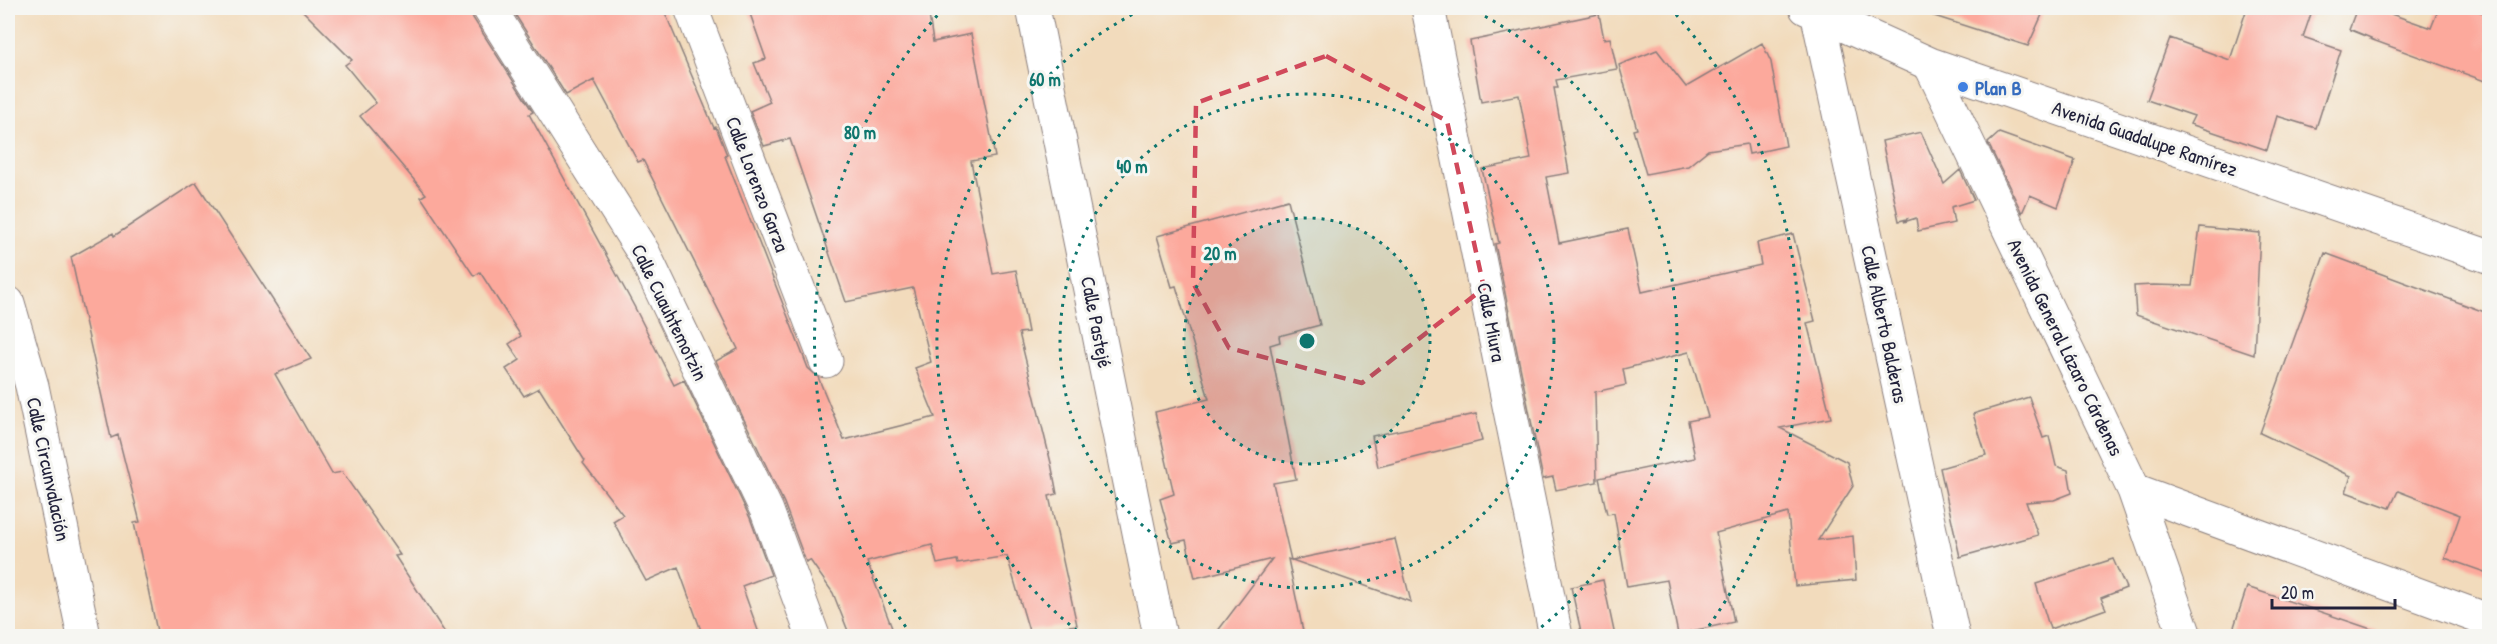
<svg xmlns="http://www.w3.org/2000/svg" width="2497" height="644" font-family="'Patrick Hand',sans-serif">
<style>
.building{fill:#fca99c}
.lines{fill:none;stroke-linecap:round;stroke-linejoin:round}
.minor-casing{stroke:#8a7e7c;stroke-width:35}
.minor{stroke:#fff;stroke-width:33}
.marked{fill:none;stroke:#d1495b;stroke-width:4.5;stroke-dasharray:12 8;stroke-linejoin:round}
.ring{fill:none;stroke:#0f766e;stroke-width:3;stroke-dasharray:3 6}
.shop-dot{fill:#3f7fe0;stroke:#f6f6f2;stroke-width:2}
.labels{text-anchor:middle;dominant-baseline:central;stroke-width:6;stroke-linejoin:round;paint-order:stroke}
.shop-label{font-size:20px;font-weight:bold;fill:#366cbe;stroke:#f6f6f2;text-anchor:start}
.street-label{font-size:20px;fill:#22223b;stroke:#f6f6f2}
.centre{fill:#0f766e;stroke:#f6f6f2;stroke-width:3}
.ring-label{font-size:18px;text-anchor:middle;font-weight:bold;fill:#0f766e;stroke:#f6f6f2;stroke-width:6;stroke-linejoin:round;paint-order:stroke}
</style>
<rect width="100%" height="100%" fill="#f6f6f2"/>
<filter id="ink" filterUnits="userSpaceOnUse"><feTurbulence type="fractalNoise" baseFrequency=".0167" numOctaves="2"/><feDisplacementMap in="SourceGraphic" scale="12" xChannelSelector="R" yChannelSelector="G"/><feConvolveMatrix kernelMatrix="1 2 1 2 8 2 1 2 1" color-interpolation-filters="sRGB"/></filter>
<filter id="wash" filterUnits="userSpaceOnUse"><feTurbulence type="fractalNoise" baseFrequency=".008" numOctaves="4" result="noise"/><feDisplacementMap in="SourceGraphic" scale="24" xChannelSelector="R" yChannelSelector="G"/><feGaussianBlur stdDeviation="1.35" result="paint"/><feColorMatrix in="noise" values="0 0 0 0 0 0 0 0 0 0 0 0 0 0 0 0 0 1.4 0 .05"/><feComposite in="paint" operator="in"/></filter>
<g filter="url(#wash)">
<rect width="100%" height="100%" fill="#f2dbbc"/>
<g id="blocks">
<!-- building -->
<path class="building" d="M300 8H470L473 18 533 112 529 114 634 306 674 385 684 380 750 518 771 575 742 586 760 636H703L678 567 646 581 613 521 623 515 583 463 585 461 539 388 524 396 506 369 520 360 509 344 521 336 480 272 474 276 421 197 426 194 360 116 376 103 345 65 352 60Z
M511 8H663L714 128 716 127 727 155 725 156 808 368 818 377 844 440 935 417 915 368 931 362 913 288 846 302 790 139 764 146 750 111 770 102 754 63 766 59 748 8H928L933 42 971 34 995 157 971 161 993 274 1016 270 1028 332 1019 333 1051 463 1057 494 1049 496 1077 625 1029 631 1007 556 958 564 957 560 937 564 932 545 867 562 895 636H850L833 593 810 560 806 562 784 503 716 361 738 349 643 160 638 162 594 80 566 95Z
M1932 8H2045L2028 46 1931 15Z
M2247 8H2313L2303 37 2341 50 2316 128 2277 116 2267 150 2190 124 2194 116 2147 100 2170 38 2230 60Z
M2357 8H2374L2431 28 2439 8H2469L2490 15V83L2370 39 2371 38 2349 29Z
M1599 14 1604 39 1610 38 1617 69 1556 80 1558 88H1554L1569 173 1546 177 1559 243 1628 229 1642 292 1761 265 1757 243 1793 234 1815 321 1807 323 1831 418 1780 428 1847 462 1853 486 1818 540 1853 536 1856 580 1795 586 1788 513 1716 533 1734 622 1678 634 1667 580 1627 587 1614 513 1607 514 1599 478 1695 458 1688 421 1708 417 1689 352 1623 369 1626 385 1595 392 1597 482 1556 490 1553 477 1543 479 1495 244 1499 243 1482 169 1531 159 1519 95 1481 102 1470 41Z
M1762 43 1771 62 1786 146 1749 154 1747 144 1708 150 1688 166 1646 174 1633 130 1637 129 1619 65 1657 50 1686 87Z
M1921 132 1944 184 1960 170 1974 200 1951 207 1954 223 1918 231 1916 218 1904 222 1907 219 1899 221 1882 141Z
M1999 133 2075 160 2058 207 2030 195 2022 213 1988 143Z
M196 182 311 359 275 374 332 474 342 472 400 555 395 556 447 636H158L134 523 140 522 118 435 111 438 71 257 113 233 114 236Z
M1288 200 1320 325 1279 336 1280 342 1270 345 1296 479 1273 483 1291 560 1288 559 1304 636H1214L1272 559 1195 578 1186 540 1172 543 1160 499 1174 494 1155 412 1209 399 1176 286 1172 287 1157 236Z
M2200 227 2260 233 2254 355 2136 315 2134 286 2154 285 2192 286Z
M2325 253 2490 314V574L2445 558 2460 515 2398 491 2390 508 2346 492 2351 476 2260 433Z
M2029 397 2043 438 2049 436 2056 466 2068 470 2072 493 2054 500 2026 502 2038 535 1960 557 1940 468 1986 455 1973 414Z
M1476 414 1482 441 1378 467 1372 436Z
M1395 539 1411 602 1292 560Z
M2113 559 2126 588 2101 598 2106 609 2050 629 2036 584Z
M1603 580 1615 636H1582L1571 587Z
M2247 587 2377 631 2376 636H2231Z"/>
</g>
</g>
<g filter="url(#ink)">
<use href="#blocks" fill-opacity="0" stroke="#8a7e7c" stroke-width="1.5"/>
<g class="lines">
<!-- minor casing -->
<g class="minor-casing">
<path id="minor" d="M489 8 643 252 767 511 813 636
M691 8 826 361
M1033 8 1160 636
M1428 8 1556 636
M1806 8 1930 64 2490 257
M1819 8 1817 12 1953 636
M1930 64 2134 490 2185 636
M8 303 32 386 84 636
M2134 490 2490 621"/>
</g>
<!-- minor -->
<use href="#minor" class="minor"/>
</g>
</g>
<!-- marked area -->
<path class="marked" d="M1326 56 1447 121 1484 288 1362 383 1229 348 1193 283 1196 103Z"/>
<!-- distance rings -->
<circle cx="1307" cy="341" r="123" fill="#0f766e" fill-opacity=".12"/>
<g class="ring">
<circle cx="1307" cy="341" r="123"/>
<circle cx="1307" cy="341" r="247"/>
<path d="M1084 636A370 370 0 0 1 1145 8M1469 8A370 370 0 0 1 1530 636"/>
<path d="M911 634A493 493 0 0 1 944 8M1670 8A493 493 0 0 1 1703 634"/>
</g>
<!-- markers -->
<circle class="shop-dot" cx="1963" cy="87" r="6"/>
<g class="labels">
<!-- shop labels -->
<g class="shop-label">
<text x="1975" y="87">Plan B</text>
</g>
<!-- street labels -->
<g class="street-label">
<text transform="translate(2145 138) rotate(19)">Avenida Guadalupe Ramírez</text>
<text transform="translate(758 184) rotate(69)">Calle Lorenzo Garza</text>
<text transform="translate(670 312) rotate(64)">Calle Cuauhtemotzin</text>
<text transform="translate(1097 322) rotate(79)">Calle Pastejé</text>
<text transform="translate(1492 322) rotate(79)">Calle Miura</text>
<text transform="translate(1885 324) rotate(78)">Calle Alberto Balderas</text>
<text transform="translate(2066 347) rotate(64)">Avenida General Lázaro Cárdenas</text>
<text transform="translate(49 469) rotate(78)">Calle Circunvalación</text>
</g>
</g>
<circle cx="1307" cy="341" r="9" class="centre"/>
<g class="ring-label">
<text x="1045" y="86">60 m</text>
<text x="860" y="139">80 m</text>
<text x="1132" y="173">40 m</text>
<text x="1220" y="260">20 m</text>
</g>
<!-- margin -->
<rect width="2497" height="644" fill="none" stroke="#f6f6f2" stroke-width="30"/>
<!-- scale -->
<path d="M2272 599v9h123v-9" fill="none" stroke="#22223b" stroke-width="3"/>
<text x="2281" y="599" font-size="18" fill="#22223b" stroke="#f6f6f2" stroke-width="4.5" paint-order="stroke">20 m</text>
</svg>
